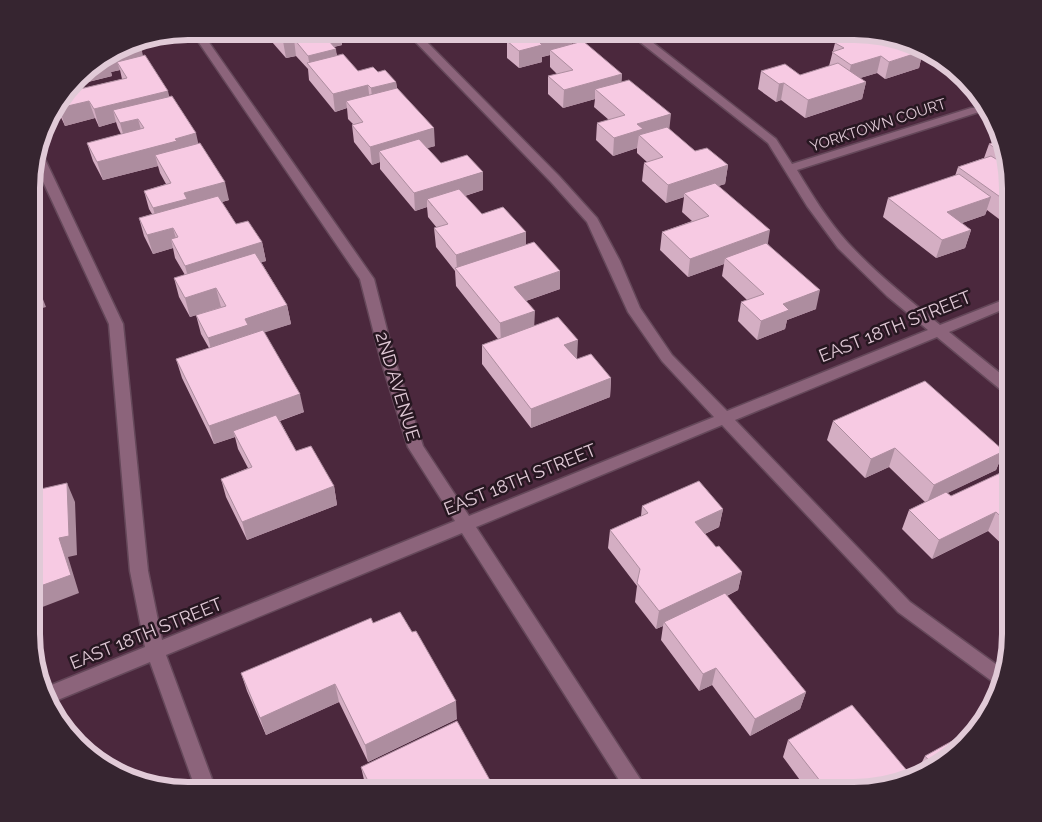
<svg xmlns="http://www.w3.org/2000/svg" width="1042" height="822" font-family="Raleway,sans-serif">
<style>
.lines{fill:none;stroke-linecap:round;stroke-linejoin:round}
.minor-casing{stroke:#65485a;stroke-width:3}
.minor{fill:#8c647b;fill-rule:evenodd}
.wall{fill:#d4aec3}
.shaded-wall{fill:#ad8d9f}
.building{fill:#f7cae3;stroke:#ad8d9f}
.labels{text-anchor:middle;dominant-baseline:central;stroke-width:5;stroke-linejoin:round;paint-order:stroke}
.far-street-label{font-size:15px;fill:#e1cad7;stroke:#271721}
.street-label{font-size:18px;fill:#e1cad7;stroke:#271721}
.rim{fill:none;stroke:#e1cad7;stroke-width:6}
</style>
<rect width="100%" height="100%" fill="#4b283d"/>
<g class="lines">
<!-- minor casing -->
<g class="minor-casing">
<path id="minor" d="M191 31H201L374 279 394 357 423 446 469 516 714 417 662 361 628 312 587 222 551 182 405 31H416L559 176 597 218 620 261 640 308 672 355 727 411 928 330 887 296 838 248 807 206 768 143 626 31H638L776 139 792 164 971 108H979L981 110 979 112 797 170C812 195 828 221 848 243 876 273 908 299 940 325L1011 297V306L949 332 1011 382V395L1006 394 937 337 735 420 910 602 1004 670 1000 687 898 612 722 425 476 527 648 791H626L462 533 166 655 216 790H196L150 662 48 704 44 688 145 647 130 571 109 324 34 162 38 152 43 155 123 324 148 571 162 640 455 521 408 447 380 357 360 279Z"/>
</g>
<!-- minor -->
<use href="#minor" class="minor"/>
</g>
<!-- wall -->
<path class="wall" d="M271 31H341L342 45 334 47 337 55 358 71 378 72 396 82 397 88 435 146 427 148 441 163 483 190 465 196 482 214 526 244 560 271V289L526 301 534 326 577 359 611 378 610 397 531 428 482 364V345L498 339 456 286 455 271 436 247 434 228H437L428 217 427 207 415 211 380 169V162L372 165 354 142 352 125 353 124 348 119 347 108 335 112 309 80 308 69 296 56 286 58 272 42Z
M571 31 572 32V44L622 74 621 82 669 129 695 151 728 165 725 184 718 186 768 244 816 309 787 320 785 329 757 340 738 321 741 302 747 300 722 276 724 264 688 277 660 250 662 232 692 221 682 212 684 197 666 203 642 181 644 163 647 162 637 153V148L613 156 596 140 597 123 609 120 594 107 595 99 563 108 548 94V76L557 74 550 67V55L542 57V62L519 68 507 58V41L512 39 503 32Z
M681 31 720 32 719 36 696 42Z
M864 32 913 43 939 59H921L919 68 885 79 877 73 860 78 866 82 862 99 805 118 781 100 776 102 758 89 761 71 800 75 829 66 835 43 849 38 850 35Z
M143 56 169 96 198 144 229 200 222 202 236 224 262 242 266 261 261 262 287 305 291 324 264 332 304 412 280 421 296 451 334 486 337 505 247 540 226 497 221 479 248 468 238 449 235 437 214 444 182 378 176 359 209 348 201 334 196 315 221 307 190 317 179 297 174 278 185 275 175 258 173 248 153 254 144 236 139 218 152 214 149 209 144 191 166 184 160 173 158 166 103 180 93 161 87 143 121 134 118 128 116 122 99 127 95 118 65 126 59 113 56 105 67 92 122 79 120 70 111 72 112 76 84 83 80 76 85 70Z
M1001 140 1011 188V220L1003 222 987 210 985 215 962 223 971 230 965 248 936 258 883 217 888 198 955 176 958 167 984 158 989 144Z
M833 421 1004 451 996 470 947 493 951 496 1011 468 1010 552 988 531 932 559 902 529 909 510 925 502 889 467 865 478 827 440Z
M642 506 723 509 719 527 705 534 716 547 742 572 738 590 727 596 806 692 800 709 750 736 712 685 699 691 661 640 663 626 656 629 635 602 637 586 608 548 610 530 641 516Z
M373 623 457 719 368 762 339 702 266 735 247 691 241 673Z
M788 740 854 791H808L783 757Z
M968 740 918 776 916 774 925 756Z
M361 767 496 791H368L365 784Z"/>
<!-- shaded-wall -->
<path class="shaded-wall" d="M325 31H341L342 45 323 49 321 32Z
M698 31 720 32 719 36 696 42Z
M572 32V49L550 50V55L542 57V62L519 68V51L538 41Z
M738 32H747L738 34Z
M294 39 296 56 286 58 283 41Z
M141 47 145 64 117 62 120 70 111 72 112 76 84 83 82 74 85 70 115 53Z
M336 49 338 66 310 67 308 56Z
M923 51 919 68 885 79 889 62Z
M881 56 877 73 847 82 851 65Z
M622 74 621 91 595 89V99L563 108 564 90Z
M396 82 398 99 373 106 371 88Z
M866 82 862 99 805 118 808 100Z
M784 83 781 100 776 102 779 84Z
M368 85 370 102 346 101 347 108 335 112 333 94Z
M168 91 172 108 113 110 116 122 99 127 94 109Z
M89 101 95 118 65 126 59 108Z
M671 114 669 132 639 135 637 148 613 156 614 138 637 124Z
M138 119 143 137 125 141 120 123Z
M434 128 435 146 386 160 379 151 380 162 372 165 370 147Z
M196 133 200 151 155 155 158 166 103 180 97 162 175 139Z
M728 165 725 184 687 196 684 193V197L666 203 668 185Z
M483 172V190L432 206 427 199V207L415 211 414 193Z
M225 182 229 200 190 211 158 226 153 208 184 193Z
M991 197 985 215 942 230 947 212Z
M1010 204H1011V220L1003 222Z
M173 228 178 246 171 239 173 248 153 254 147 235Z
M770 230 767 249 725 258 724 264 688 277 690 259Z
M971 230 965 248 936 258 942 240Z
M526 232V250L457 270 456 255Z
M262 242 266 261 190 284 185 266Z
M560 271V289L514 305V287Z
M216 288 221 307 190 317 185 298Z
M39 289 46 307 32 311V291Z
M820 290 816 309 787 320 785 329 757 340 761 321 783 304Z
M287 305 291 324 251 337 213 357 208 338 245 319Z
M535 311 534 330 501 342 500 323Z
M578 340 577 359 564 345Z
M611 378 610 397 531 428V409Z
M300 394 304 412 236 436 233 431 235 437 214 444 209 426Z
M895 448 889 467 865 478 871 459Z
M1004 451 996 470 927 503 934 485Z
M67 483 75 502 77 555 68 557 79 593 32 611V589L59 538Z
M334 486 337 505 247 540 242 522Z
M723 509 719 527 691 540 695 522Z
M996 512 988 531 932 559 939 540Z
M742 572 738 590 666 625 664 622 663 626 656 629 659 611Z
M716 668 712 685 699 691 703 674Z
M335 684 339 702 266 735 260 718Z
M806 692 800 709 750 736 755 719Z
M456 701 457 719 368 762 365 745Z"/>
<!-- building -->
<path class="building" d="M275 31H325L321 32 336 49 308 56 294 39 283 41Z
M522 31H571L572 32 538 41 542 45 519 51 507 41 527 36Z
M860 32H864L908 42 923 51 889 62 881 56 851 65 832 52 844 48 835 43 853 37 850 35Z
M137 40 141 47 115 53Z
M583 41 622 74 564 90 548 76 573 70 550 50Z
M343 54 358 71 373 67 378 72 385 70 396 82 371 88 368 85 333 94 307 63Z
M145 55 168 91 94 109 89 101 59 108 57 104 67 92 127 78 117 62Z
M838 63 866 82 808 100 784 83 779 84 761 71 785 64 800 75Z
M629 80 671 114 637 124 643 129 614 138 597 123 625 115 595 89Z
M397 88 434 128 370 147 352 125 363 122 346 101Z
M172 96 196 133 175 139 177 141 97 162 87 143 144 128 138 119 120 123 113 110Z
M667 127 695 151 707 148 728 165 668 185 644 163 663 157 639 135Z
M419 139 441 163 467 155 483 172 414 193 379 151Z
M1001 140 1004 154 989 144Z
M200 143 225 182 184 193 187 199 153 208 144 191 171 183 155 155Z
M991 156 1001 162 1005 161 1011 188V204H1010L958 167Z
M959 174 991 197 947 212 971 230 942 240 888 198Z
M715 183 770 230 690 259 662 232 709 216 684 193Z
M459 189 482 214 503 207 526 232 456 255 434 228 448 224 427 199Z
M218 196 236 224 248 221 262 242 185 266 171 239 178 237 173 228 147 235 139 218Z
M534 242 560 271 514 287 535 311 500 323 455 268Z
M766 243 820 290 783 304 789 310 761 321 741 302 764 294 725 258Z
M255 253 287 305 245 319 248 325 208 338 196 315 226 306 216 288 185 298 174 278Z
M32 272 39 289 32 291Z
M558 317 578 340 564 345 577 359 591 354 611 378 531 409 482 345Z
M263 330 300 394 209 426 176 359Z
M925 381 1004 451 934 485 895 448 871 459 833 421Z
M276 415 296 451 311 446 334 486 242 522 221 479 252 467 233 431Z
M1011 468 1010 525 996 512 939 540 909 510 946 492 951 496Z
M699 481 723 509 695 522 716 547 719 546 742 572 659 611 637 583 640 569 610 530 648 513 642 506Z
M67 483 69 536 59 538 71 575 32 589V491Z
M725 593 806 692 755 719 716 668 703 674 664 622Z
M400 612 412 632 416 631 456 701 365 745 335 684 260 718 241 673 371 618 373 623Z
M852 705 914 779 854 791H828L788 740Z
M457 721 496 791H373L361 767Z
M963 735 968 740 933 765 925 756Z"/>
<g class="labels">
<!-- far-street labels -->
<g class="far-street-label">
<text transform="translate(878 125) rotate(-18)">YORKTOWN COURT</text>
</g>
<!-- street labels -->
<g class="street-label">
<text transform="translate(895 326) rotate(-22)">EAST 18TH STREET</text>
<text transform="translate(398 386) rotate(73)">2ND AVENUE</text>
<text transform="translate(520 479) rotate(-22)">EAST 18TH STREET</text>
<text transform="translate(146 633) rotate(-22)">EAST 18TH STREET</text>
</g>
</g>
<!-- crop -->
<path d="M0 0H1042V822H0ZM188 40H854A148 148 0 0 1 1002 188V634A148 148 0 0 1 854 782H188A148 148 0 0 1 40 634V188A148 148 0 0 1 188 40Z" fill="#362530" fill-rule="evenodd"/>
<path class="rim" d="M188 40H854A148 148 0 0 1 1002 188V634A148 148 0 0 1 854 782H188A148 148 0 0 1 40 634V188A148 148 0 0 1 188 40Z"/>
</svg>
